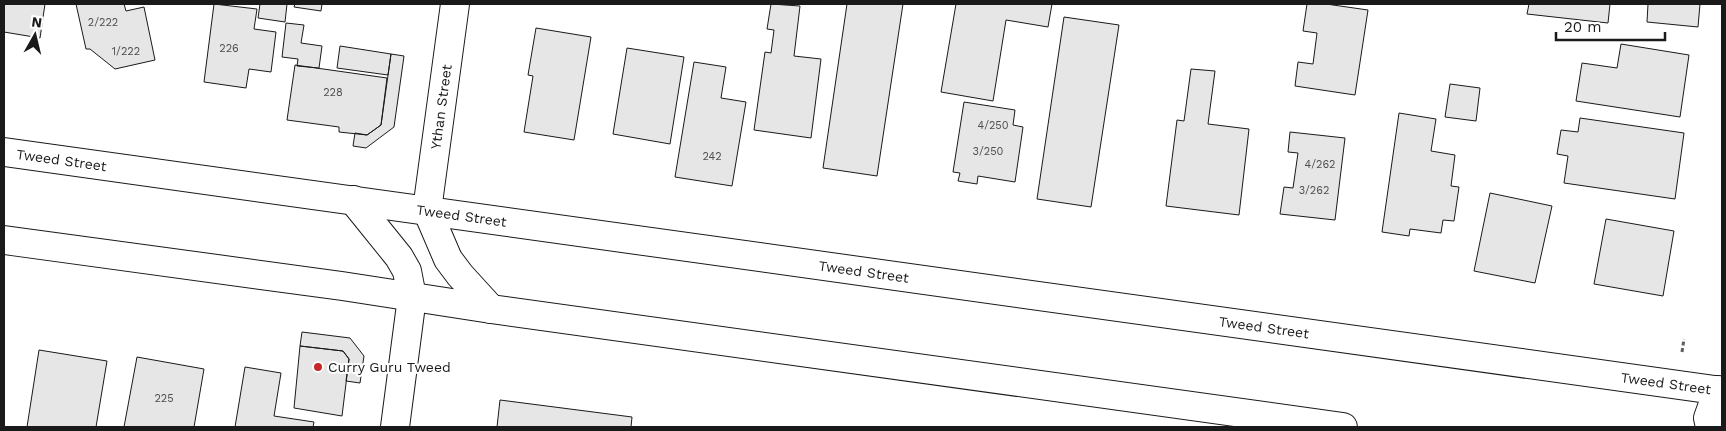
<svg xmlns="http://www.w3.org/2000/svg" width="1726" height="431" font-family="'Work Sans',sans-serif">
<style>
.building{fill:#e6e6e6;stroke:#1a1a1a}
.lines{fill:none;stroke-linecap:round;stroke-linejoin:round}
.minor-casing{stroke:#1a1a1a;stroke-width:30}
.secondary-casing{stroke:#1a1a1a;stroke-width:30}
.path{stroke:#5f5f5f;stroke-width:3;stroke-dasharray:4 2.5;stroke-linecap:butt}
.minor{stroke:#fff;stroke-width:28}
.secondary{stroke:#fff;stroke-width:28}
.poi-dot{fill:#c62828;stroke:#fff;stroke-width:2}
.labels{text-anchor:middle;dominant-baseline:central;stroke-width:4;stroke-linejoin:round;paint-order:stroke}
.number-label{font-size:11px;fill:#4d4d4d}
.street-label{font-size:14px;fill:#1a1a1a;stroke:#fff}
.poi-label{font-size:14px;fill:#1a1a1a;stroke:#fff;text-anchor:start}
</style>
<rect width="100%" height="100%" fill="#fff"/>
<!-- building -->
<path class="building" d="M4 4H45L40 38 4 32Z
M76 4H124L126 11 144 7 155 60 115 69 90 49H86Z
M214 4 257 9 254 29 276 32 271 72 249 69 246 88 204 82Z
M260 4H287L285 22 258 18Z
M295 4H322L321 11 294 7Z
M771 4 800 6 794 56 821 59 811 138 754 130 765 52 771 53 774 30 767 29Z
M847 4H903L877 176 823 168Z
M956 4H1052L1048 27 1006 20 993 101 941 92Z
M1307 4H1326L1368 10 1355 95 1295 86 1298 62 1313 64 1317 33 1303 31Z
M1529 4H1610L1608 23 1527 14Z
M1648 4H1700L1698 27 1647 22Z
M1064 17 1119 25 1091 207 1037 199Z
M286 23 304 25 301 43 322 46 319 68 297 66 298 59 282 57Z
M536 28 591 37 574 140 524 132 533 76 528 75Z
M1621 44 1689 55 1680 117 1576 101 1582 63 1617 68Z
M340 46 391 54 388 75 337 68Z
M627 48 684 57 670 144 613 134Z
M391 54 404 56 394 127 366 148 353 146 355 133 367 135 381 125Z
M694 62 726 67 721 98 746 102 732 186 675 177Z
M295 65 387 78 381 125 367 135 339 132V127L287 120Z
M1191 69 1215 71 1208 124 1249 129 1239 215 1166 206 1177 120 1184 121Z
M1450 84 1480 88 1476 121 1445 117Z
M964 102 1015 110 1013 125 1023 127 1015 182 978 176 977 184 958 181 960 173 953 172Z
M1399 113 1436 119 1431 151 1455 155 1451 186 1459 187 1454 221 1443 220 1441 233 1410 229 1409 236 1382 232Z
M1580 118 1684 133 1675 199 1564 183 1568 156 1557 154 1561 130 1578 132Z
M1290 132 1345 138 1335 220 1280 214 1284 187 1293 188 1298 153 1288 152Z
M1490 193 1552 206 1535 283 1474 271Z
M1606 219 1674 231 1663 296 1594 284Z
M302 332 350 338 364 356 360 383 346 381 349 359 343 351 300 346Z
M300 346 343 351 349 359 342 416 294 408Z
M39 350 107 361 96 427H27Z
M137 357 204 369 194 427H124Z
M245 367 281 373 274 416 314 422 313 427H235Z
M500 400 632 417 631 427H497Z"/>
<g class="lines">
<!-- minor casing -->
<g class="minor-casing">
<g id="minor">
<path id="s1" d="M427 210 455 4"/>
<path d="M395 427 412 297"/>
</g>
</g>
<!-- secondary casing -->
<g class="secondary-casing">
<g id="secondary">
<path id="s2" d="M4 152 1722 391"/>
<path d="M353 200 399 257 407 271 412 297"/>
<path d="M427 210 448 259 460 275 491 309"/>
<path d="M4 240 342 286 491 309 1343 427"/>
<path d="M1710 427 1708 418 1718 390"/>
</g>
</g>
<!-- path -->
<path class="path" d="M1682 352 1684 339"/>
<!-- minor -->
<use href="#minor" class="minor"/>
<!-- secondary -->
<use href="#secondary" class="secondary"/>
</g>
<!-- markers -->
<circle class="poi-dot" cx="318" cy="367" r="5"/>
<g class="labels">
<!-- number labels -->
<g class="number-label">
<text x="103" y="22">2/222</text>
<text x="229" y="48">226</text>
<text x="126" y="51">1/222</text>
<text x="333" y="92">228</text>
<text x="993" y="125">4/250</text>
<text x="988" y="151">3/250</text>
<text x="712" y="156">242</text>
<text x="1320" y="164">4/262</text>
<text x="1314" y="190">3/262</text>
<text x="164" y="398">225</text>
</g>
<!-- street labels -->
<g class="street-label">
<text stroke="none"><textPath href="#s1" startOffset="104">Ythan Street</textPath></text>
<text stroke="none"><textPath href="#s2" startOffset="58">Tweed Street</textPath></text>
<text stroke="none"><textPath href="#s2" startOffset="462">Tweed Street</textPath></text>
<text stroke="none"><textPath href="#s2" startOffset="868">Tweed Street</textPath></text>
<text stroke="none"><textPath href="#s2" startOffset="1272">Tweed Street</textPath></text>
<text stroke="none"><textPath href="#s2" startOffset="1678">Tweed Street</textPath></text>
</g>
<!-- poi labels -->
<g class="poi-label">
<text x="328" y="367">Curry Guru Tweed</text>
</g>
</g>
<!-- border -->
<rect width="1726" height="431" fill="none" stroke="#1a1a1a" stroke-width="10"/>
<!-- north arrow -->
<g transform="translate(35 35) rotate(8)" stroke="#ffffff" stroke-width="4" paint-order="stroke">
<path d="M0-4L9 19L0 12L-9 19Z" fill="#1a1a1a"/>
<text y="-8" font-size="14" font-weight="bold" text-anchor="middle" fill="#1a1a1a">N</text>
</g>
<!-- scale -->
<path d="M1556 32v8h109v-8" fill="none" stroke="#1a1a1a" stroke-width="2.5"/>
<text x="1564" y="32" font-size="15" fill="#1a1a1a" stroke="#ffffff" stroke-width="4" paint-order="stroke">20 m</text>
</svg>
